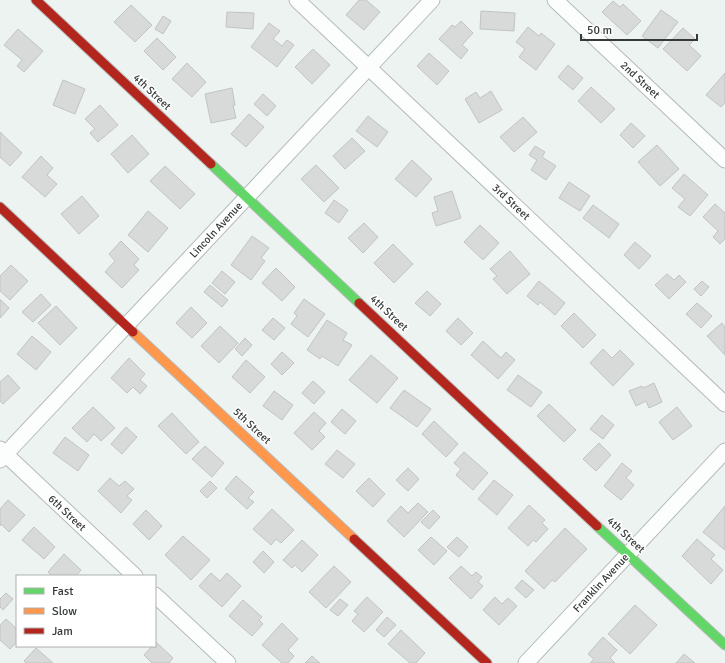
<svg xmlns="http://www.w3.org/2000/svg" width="725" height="663" font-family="Signika,sans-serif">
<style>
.building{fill:#d8dada;stroke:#c2c4c4}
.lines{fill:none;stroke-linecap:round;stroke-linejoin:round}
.street-casing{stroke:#b6bbb9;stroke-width:17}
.fast-casing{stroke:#b6bbb9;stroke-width:11}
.slow-casing{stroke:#b6bbb9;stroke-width:11}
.jam-casing{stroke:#b6bbb9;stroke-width:11}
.street{stroke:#fcfdfd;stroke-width:15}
.fast{stroke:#63d668;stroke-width:9}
.slow{stroke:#ff974d;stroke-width:9}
.jam{stroke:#b3261e;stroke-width:9}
.labels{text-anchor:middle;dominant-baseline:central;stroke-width:3;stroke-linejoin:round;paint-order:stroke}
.street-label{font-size:11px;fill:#353a38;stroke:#fff}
</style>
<rect width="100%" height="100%" fill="#ecf3f1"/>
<!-- building -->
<path class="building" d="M359 0H366L380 12 364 30 346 15Z
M613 1 620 7 623 4 641 21 627 35 602 12Z
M131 5 152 25 135 42 114 22Z
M661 10 678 22 658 48 642 36Z
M481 11 515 13 514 31 480 29Z
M227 12 254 13 253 29 226 27Z
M163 16 171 21 163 34 155 29Z
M461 21 473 33 462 45 468 50 461 59 439 39 452 25 455 27Z
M269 23 280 31 273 39 282 46 287 40 294 45 277 67 251 47Z
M528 27 539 36 541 33 555 44 536 70 519 57 525 49 516 42Z
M683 28 695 39 689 45 701 56 687 71 663 49Z
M18 29 43 51 24 72 17 66 22 60 4 45Z
M157 38 176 57 163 70 144 51Z
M313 49 330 65 312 84 295 67Z
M429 53 449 71 437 85 417 66Z
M187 63 206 82 192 97 172 79Z
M568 65 583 78 573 90 558 77Z
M725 73V103L721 107 706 95Z
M63 80 85 89 75 114 53 105Z
M591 87 615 109 601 123 578 101Z
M232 88 235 105H233L236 118 211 123 205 94Z
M491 91 502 110 479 123 465 99 476 92 480 98Z
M263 94 276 106 267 116 254 104Z
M100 105 118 125 98 142 90 133 95 129 85 119Z
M249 114 264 127 246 147 231 134Z
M368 116 388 132 377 147 356 131Z
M523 117 537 132 514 152 500 137Z
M631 123 645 136 633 148 620 135Z
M0 132 22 153 10 166 0 157Z
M132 135 149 154 128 173 111 154Z
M352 138 365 151 345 169 333 156Z
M657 145 679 169 660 186 638 162Z
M535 146 545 152 542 157 556 166 546 180 531 170 537 160 529 155Z
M41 156 53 168 47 175 57 184 45 197 22 177Z
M412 160 432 179 416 197 395 179Z
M316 165 339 188 324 202 301 179Z
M165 166 195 194 180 209 150 181Z
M684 174 708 195 690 216 678 207 685 199 672 188Z
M569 182 590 196 580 211 559 198Z
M452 191 461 218 436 226 432 213 438 211 434 197Z
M82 196 99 216 79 234 61 214Z
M334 200 348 210 339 223 325 213Z
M715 204 725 213V239L720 244 713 237 718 231 703 217Z
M593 205 619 224 609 238 583 218Z
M148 211 168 228 148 252 128 235Z
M364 223 378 237 363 253 348 238Z
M480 225 499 243 483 260 464 242Z
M252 236 269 248 261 258 265 261 251 280 231 265Z
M121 241 139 259 134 265 139 270 122 288 105 272 115 261 109 254Z
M635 242 651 256 639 269 624 255Z
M393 244 413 264 394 283 374 263Z
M510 251 530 274 507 294 493 279 497 276 490 269Z
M11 265 28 281 10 300 0 291V276Z
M276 268 295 287 282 301 262 283Z
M222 271 235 282 225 294 212 283Z
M667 274 674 280 679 275 686 282 669 299 655 285Z
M539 281 565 303 555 315 540 302 538 305 527 296Z
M702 281 709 287 701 296 694 289Z
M210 285 228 300 222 307 204 292Z
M427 291 441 304 430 316 415 303Z
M41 294 51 305 33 322 22 312Z
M304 299 325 314 308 337 291 324 297 316 294 313Z
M0 300H1L9 308 0 318Z
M697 303 712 316 701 328 686 314Z
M56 306 77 328 60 345 38 323Z
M191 307 207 323 192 338 176 323Z
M574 313 596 335 583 348 561 326Z
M273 318 285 328 274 340 262 330Z
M458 318 473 333 461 345 446 331Z
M327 320 347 333 343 340 352 345 338 366 322 356 320 359 307 350Z
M722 323 725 327V355L707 336Z
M220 326 238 343 219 363 201 346Z
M32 336 51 352 36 370 17 354Z
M245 338 252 345 242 356 235 349Z
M483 341 501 358 506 352 515 360 498 379 471 355Z
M603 349 612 358 620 350 634 364 613 386 590 363Z
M282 352 294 363 282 375 271 364Z
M371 355 398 378 377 403 349 380Z
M129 358 145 374 140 380 147 386 140 394 133 387 127 393 111 378Z
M246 360 265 377 250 393 232 377Z
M8 375 20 388 3 404 0 401V382Z
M518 375 542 392 531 407 507 390Z
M313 381 325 392 314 404 302 393Z
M654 383 662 402 649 408 646 401 636 406 629 391 642 386 643 388Z
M404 390 431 409 417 427 390 408Z
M274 391 293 405 282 420 263 406Z
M549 404 576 430 564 442 537 416Z
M93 407 115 428 101 441 94 434 87 442 72 428Z
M677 407 692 426 673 440 659 422Z
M342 409 356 421 345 434 331 422Z
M314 412 326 423 319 431 325 437 312 450 294 433Z
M172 413 199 442 186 454 158 426Z
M602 415 614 425 603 439 590 429Z
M434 421 458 444 446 457 422 434Z
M126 427 137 437 122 454 111 444Z
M65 437 89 455 78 471 53 453Z
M599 443 611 455 596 471 583 459Z
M205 446 224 463 212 477 192 459Z
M337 450 355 464 343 478 325 464Z
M464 452 488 473 473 490 456 475 461 469 454 463Z
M622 463 632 471 626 478 634 485 621 500 604 486Z
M408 468 419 479 408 491 396 480Z
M236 476 254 492 248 498 254 502 247 509 225 489Z
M110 478 119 486 125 481 134 489 127 496 132 500 121 513 98 491Z
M369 478 385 494 373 507 356 491Z
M494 480 513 495 497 515 478 499Z
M210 481 217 488 207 498 200 491Z
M8 500 25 515 9 532 1 524 0 526V509Z
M418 503 428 512 404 537 387 521 401 506 408 513Z
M529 505 545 520 542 523 548 529 536 542 533 540 528 546 508 528Z
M725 506V550L703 532Z
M272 509 294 530 281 543 276 539 271 545 253 529Z
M146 510 162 526 149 540 133 524Z
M433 510 440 517 429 529 421 522Z
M34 527 55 547 44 559 22 540Z
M565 528 587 549 555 582 552 580 544 589 525 571Z
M183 536 210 560 191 580 165 555Z
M431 537 447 551 434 565 418 550Z
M457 537 468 547 459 557 447 547Z
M697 539 715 555 711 559 723 570 711 584 682 556Z
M302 540 318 555 302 572 295 565 292 568 283 560Z
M263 551 274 562 264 573 253 562Z
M64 554 81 570 76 576H52L48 572Z
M334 566 351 582 326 608 309 592Z
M461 566 472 576 476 572 482 577 478 582 483 586 471 599 449 578Z
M211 573 220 581 227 573 241 586 222 607 199 586Z
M522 580 534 590 526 598 515 588Z
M6 593 13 599 3 610 0 607V599Z
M367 597 383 612 364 632 352 621 358 614 354 611Z
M495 597 502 604 508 598 517 606 499 625 483 610Z
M340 599 348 605 338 616 330 610Z
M243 600 262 617 259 620 263 624 252 636 229 616Z
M635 605 657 625 630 654 608 634Z
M387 617 396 625 384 637 376 630Z
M6 619 17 629V642L10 649 0 640V625Z
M282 623 298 639 288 650 294 656 288 663H282L262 645Z
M401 630 425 653 416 663H410L388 644Z
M603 637 617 650 610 658 615 663H590L594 659 588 654Z
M156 642 173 658 169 663H152L144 655 152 646H155Z
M36 648 53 663H26L24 661Z
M684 654 695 663H676Z
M312 656 320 663H305Z"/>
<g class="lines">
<!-- street casing -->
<g class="street-casing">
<path id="street" d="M297 0 725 404
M555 0 725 160
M0 449 135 576
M0 460 432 0
M155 595 228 663
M526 663 725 451"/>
</g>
<!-- fast casing -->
<g class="fast-casing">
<path id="fast" d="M211 164 359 303
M597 526 725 645"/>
</g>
<!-- slow casing -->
<g class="slow-casing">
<path id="slow" d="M133 332 354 539"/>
</g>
<!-- jam casing -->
<g class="jam-casing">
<path id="jam" d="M36 0 211 164
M0 207 133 332
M359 303 597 526
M354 539 487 663"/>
</g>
<!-- street -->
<use href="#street" class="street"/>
<!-- fast -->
<use href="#fast" class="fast"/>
<!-- slow -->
<use href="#slow" class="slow"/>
<!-- jam -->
<use href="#jam" class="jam"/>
</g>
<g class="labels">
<!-- street labels -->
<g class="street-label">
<text transform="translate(640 80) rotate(43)">2nd Street</text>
<text transform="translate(152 92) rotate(43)">4th Street</text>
<text transform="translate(511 202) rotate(43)">3rd Street</text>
<text transform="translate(216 230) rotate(-47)">Lincoln Avenue</text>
<text transform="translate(389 313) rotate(43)">4th Street</text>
<text transform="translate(252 426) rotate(43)">5th Street</text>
<text transform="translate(67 513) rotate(43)">6th Street</text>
<text transform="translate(626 535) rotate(43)">4th Street</text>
<text transform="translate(601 583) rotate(-47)">Franklin Avenue</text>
</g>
</g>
<!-- legend -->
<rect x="16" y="575" width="140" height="72" fill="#ffffff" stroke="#aeb0af"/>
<rect x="24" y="588" width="20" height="6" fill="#63d668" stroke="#aeb0af"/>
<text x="52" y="595" font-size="12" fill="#353a38">Fast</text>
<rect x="24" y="608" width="20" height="6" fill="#ff974d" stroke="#aeb0af"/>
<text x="52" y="615" font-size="12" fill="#353a38">Slow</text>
<rect x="24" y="628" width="20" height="6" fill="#b3261e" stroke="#aeb0af"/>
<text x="52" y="635" font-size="12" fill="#353a38">Jam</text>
<!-- scale -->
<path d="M581 34v6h116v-6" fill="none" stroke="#353a38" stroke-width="2"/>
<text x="587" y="34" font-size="12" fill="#353a38" stroke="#ffffff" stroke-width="3" paint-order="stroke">50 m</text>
</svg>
